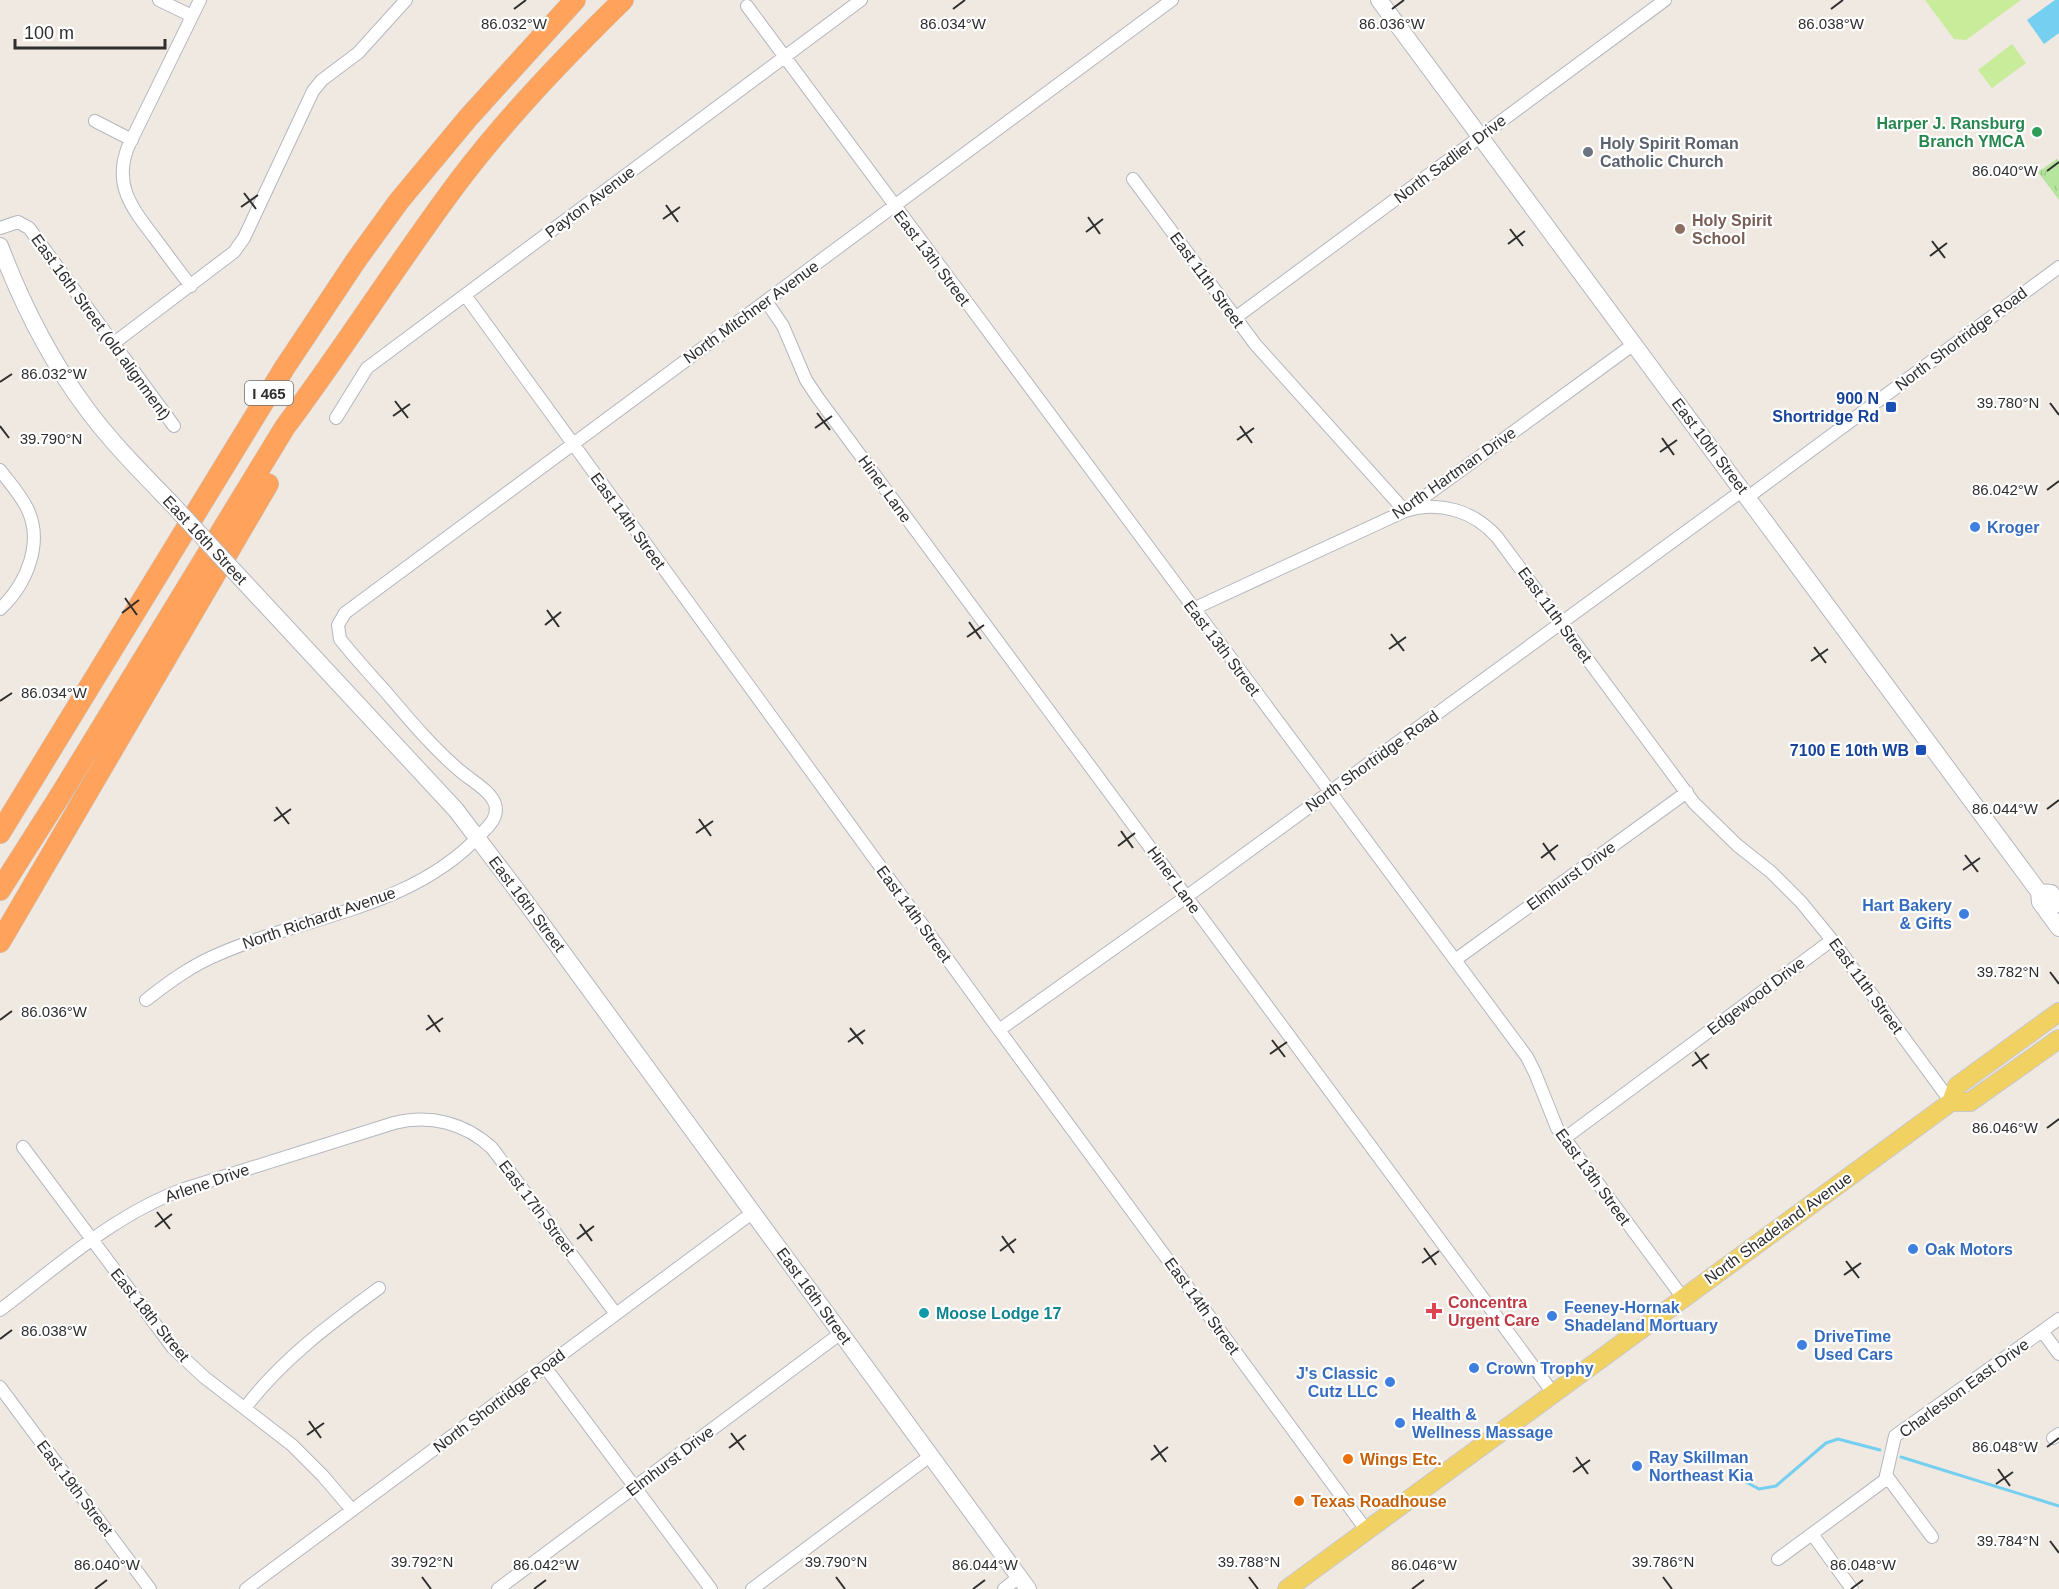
<svg xmlns="http://www.w3.org/2000/svg" width="2059" height="1589" font-family="Arial,sans-serif">
<style>
.park{fill:url(#park-tufts)}
.pitch{fill:#c9ec9a}
.water{fill:#75cff0}
.lines{fill:none;stroke-linecap:round;stroke-linejoin:round}
.stream{stroke:#75cff0;stroke-width:3}
.street-casing{stroke:#b4b7c1;stroke-width:14}
.secondary-casing{stroke:#b4b7c1;stroke-width:18}
.primary-casing{stroke:#c9c9c9;stroke-width:20}
.highway-casing{stroke:#c9c9c9;stroke-width:22}
.street{stroke:#fff;stroke-width:12}
.secondary{stroke:#fff;stroke-width:16}
.primary{stroke:#f2d163;stroke-width:18}
.highway{stroke:#ffa35c;stroke-width:21}
.secondary-bridge-casing{stroke:#b4b7c1;stroke-width:18;stroke-linecap:butt}
.secondary-bridge{stroke:#fff;stroke-width:16}
.ticks{fill:none;stroke:#2e2e2e;stroke-width:2}
.leisure-dot{fill:#2e9e5b;stroke:#fff;stroke-width:2}
.worship-dot{fill:#6b7280;stroke:#fff;stroke-width:2}
.education-dot{fill:#8d6e63;stroke:#fff;stroke-width:2}
.transit-dot{fill:#1a4fb4;stroke:#fff;stroke-width:2}
.shop-dot{fill:#3f7fe0;stroke:#fff;stroke-width:2}
.health-dot{fill:#e0444e;stroke:#fff;stroke-width:2}
.culture-dot{fill:#0f9aa8;stroke:#fff;stroke-width:2}
.food-dot{fill:#e8710a;stroke:#fff;stroke-width:2}
.labels{text-anchor:middle;dominant-baseline:central;stroke-width:4.5;stroke-linejoin:round;paint-order:stroke}
.shield{fill:#fff;stroke:#6d6d6d;stroke-width:1.5}
.shield-label{font-size:15px;font-weight:bold;fill:#2e2e2e}
.leisure-label{font-size:16px;font-weight:bold;fill:#27864d;stroke:#fff;text-anchor:end}
.worship-label{font-size:16px;font-weight:bold;fill:#5b616d;stroke:#fff;text-anchor:start}
.street-label{font-size:16px;fill:#2e2e2e;stroke:#fff}
.education-label{font-size:16px;font-weight:bold;fill:#785e54;stroke:#fff;text-anchor:start}
.transit-label{font-size:16px;font-weight:bold;fill:#164399;stroke:#fff;text-anchor:end}
.shop-label{font-size:16px;font-weight:bold;fill:#366cbe;stroke:#fff;text-anchor:start}
.health-label{font-size:16px;font-weight:bold;fill:#be3a42;stroke:#fff;text-anchor:start}
.culture-label{font-size:16px;font-weight:bold;fill:#0d838f;stroke:#fff;text-anchor:start}
.food-label{font-size:16px;font-weight:bold;fill:#c56008;stroke:#fff;text-anchor:start}
.ticks-label{font-size:15px;text-anchor:middle;fill:#2e2e2e;stroke:#fff;stroke-width:4.5;stroke-linejoin:round;paint-order:stroke}
</style>
<defs>
<pattern id="park-tufts" width="24" height="20" patternUnits="userSpaceOnUse" patternTransform="scale(1.5)"><rect width="24" height="20" fill="#b6e59e"/><path d="M3 7l-1-3M5 7V3M7 7l1-3M15 17l-1-3M17 17v-4M19 17l1-3" fill="none" stroke="#9dc588"/></pattern>
</defs>
<rect width="100%" height="100%" fill="#efe9e1"/>
<!-- park -->
<path class="park" d="M2057 159 2059 161V200L2038 172Z"/>
<!-- pitch -->
<path class="pitch" d="M1925 0H2021L1966 40 1954 39Z
M2012 44 2026 63 1992 88 1978 70Z"/>
<!-- water -->
<path class="water" d="M2055 0H2059V33L2044 44 2027 20Z"/>
<g class="lines">
<!-- stream -->
<path class="stream" d="M1901 1457 2059 1506
M1746 1482 1759 1489 1776 1486 1826 1443 1838 1439 1880 1450"/>
<!-- street casing -->
<g class="street-casing">
<path id="street" d="M159 0 192 16
M747 6 1527 1057 1535 1073 1557 1128 1683 1298
M95 121 132 140
M1133 179 1255 344 1405 511C1439 500 1474 511 1497 537L1694 803 1737 845 1771 872 1801 902 1832 940 1951 1102
M0 228 18 222 29 228 174 426
M191 286C178 270 166 253 154 237 132 208 113 185 128 147L200 0
M465 295 999 1030 1367 1531
M766 301 783 326 806 380 818 398 1553 1393
M1235 318 1665 0
M114 343 234 252 244 238 313 91 322 80 358 53 406 0
M336 418 367 368 861 0
M0 470C9 482 20 494 27 508 44 542 27 584 0 609
M1748 497 2059 267
M1193 609 1405 511 1634 344
M1455 960 1687 792
M146 1000C169 982 192 965 219 954 307 915 411 909 480 835 489 826 499 817 495 804 490 790 470 780 459 770 431 746 408 718 385 691 370 674 354 657 340 639L338 625 345 613 1172 0
M999 1030 1186 897 1743 490
M1565 1138 1832 940
M23 1147 173 1348 204 1377 292 1445 323 1476 352 1510
M0 1310C58 1266 115 1214 184 1189L394 1123C430 1114 465 1123 492 1148L616 1314
M2042 1331 2059 1354
M545 1367 711 1589
M0 1387 150 1589
M245 1408C282 1359 330 1324 379 1288
M2053 1438 2059 1434
M1886 1475 1932 1537
M1812 1534 1852 1589
M1778 1559 1885 1480 1895 1436 2059 1319
M246 1589 752 1213
M498 1589 841 1333
M752 1589 930 1456
M1004 1589 1019 1577"/>
</g>
<!-- secondary casing -->
<g class="secondary-casing">
<path id="secondary" d="M1379 0 2039 892 2040 902 2059 928
M0 246C22 304 49 358 86 408 111 442 142 473 172 504
M234 571 456 810 522 897 1028 1589
M2039 892 2051 893 2059 904"/>
</g>
<!-- primary casing -->
<g class="primary-casing">
<path id="primary" d="M1951 1102H1970L2059 1039
M1287 1589 1951 1102 1957 1086 2059 1012"/>
</g>
<!-- highway casing -->
<g class="highway-casing">
<path id="highway" d="M0 833 285 367 357 259 399 201 468 118 575 0
M0 890 61 794 285 427C345 347 398 262 458 182 507 117 565 57 623 0
M0 942 268 484"/>
</g>
<!-- street -->
<use href="#street" class="street"/>
<!-- secondary -->
<use href="#secondary" class="secondary"/>
<!-- primary -->
<use href="#primary" class="primary"/>
<!-- highway -->
<use href="#highway" class="highway"/>
<!-- secondary-bridge casing -->
<g class="secondary-bridge-casing">
<path id="secondary-bridge" d="M172 504 234 571"/>
</g>
<!-- secondary-bridge -->
<use href="#secondary-bridge" class="secondary-bridge"/>
</g>
<!-- ticks -->
<path class="ticks" d="M514 9 526 0M953 9 965 0M1392 9 1404 0M1831 9 1843 0M2047 171 2059 162M244 193 256 209M666 205 678 222M241 207 258 195M1088 217 1100 234M663 219 680 207M1510 229 1523 246M1086 232 1103 219M1932 241 1945 258M1508 244 1525 231M1930 256 1947 243M0 382 12 374M395 401 408 418M2050 403 2059 415M817 413 830 430M393 416 410 404M0 426 9 438M1240 426 1252 443M815 428 832 416M1662 438 1674 455M1237 440 1254 428M1660 452 1677 440M2047 490 2059 481M125 598 137 615M547 610 559 627M122 613 139 600M969 622 981 639M545 625 561 612M1391 634 1404 651M967 637 984 625M1814 647 1826 663M1389 649 1406 637M1811 661 1828 649M0 701 12 693M276 807 289 824M2047 809 2059 800M699 819 711 836M274 821 291 809M1121 831 1133 848M696 833 713 821M1543 843 1555 860M1118 846 1135 833M1965 855 1978 872M1541 858 1558 845M1963 870 1980 858M2050 972 2059 984M428 1015 440 1032M0 1020 12 1011M850 1028 863 1044M426 1030 443 1018M1272 1040 1285 1057M848 1042 865 1030M1695 1052 1707 1069M1270 1054 1287 1042M1692 1066 1709 1054M2047 1128 2059 1119M157 1212 170 1229M580 1224 592 1241M155 1227 172 1214M1002 1236 1014 1253M577 1239 594 1226M1424 1248 1436 1265M1000 1251 1016 1239M1846 1261 1859 1278M1422 1263 1439 1251M1844 1275 1861 1263M0 1339 12 1330M309 1421 321 1438M731 1433 744 1450M307 1435 324 1423M1154 1445 1166 1462M2047 1447 2059 1438M729 1448 746 1435M1576 1457 1588 1474M1151 1460 1168 1447M1998 1469 2010 1486M1573 1472 1590 1460M1996 1484 2013 1472M2050 1541 2059 1553M422 1577 431 1589M836 1577 845 1589M1249 1577 1258 1589M1663 1577 1672 1589M95 1589 107 1580M534 1589 546 1580M973 1589 985 1580M1412 1589 1424 1580M1851 1589 1863 1580"/>
<!-- markers -->
<circle class="leisure-dot" cx="2037" cy="132" r="6"/>
<circle class="worship-dot" cx="1588" cy="152" r="6"/>
<circle class="education-dot" cx="1680" cy="229" r="6"/>
<g class="transit-dot">
<rect x="1885" y="401" width="12" height="12" rx="3"/>
<rect x="1915" y="744" width="12" height="12" rx="3"/>
</g>
<g class="shop-dot">
<circle cx="1975" cy="527" r="6"/>
<circle cx="1964" cy="914" r="6"/>
<circle cx="1913" cy="1249" r="6"/>
<circle cx="1552" cy="1316" r="6"/>
<circle cx="1802" cy="1345" r="6"/>
<circle cx="1474" cy="1368" r="6"/>
<circle cx="1390" cy="1382" r="6"/>
<circle cx="1400" cy="1423" r="6"/>
<circle cx="1637" cy="1466" r="6"/>
</g>
<path class="health-dot" d="M1431 1302h6v6h6v6h-6v6h-6v-6h-6v-6h6z"/>
<circle class="culture-dot" cx="924" cy="1313" r="6"/>
<g class="food-dot">
<circle cx="1348" cy="1459" r="6"/>
<circle cx="1299" cy="1501" r="6"/>
</g>
<g class="labels">
<!-- shield labels -->
<rect class="shield" x="245" y="381" width="48" height="24" rx="4.5"/>
<g class="shield-label">
<text x="269" y="393">I 465</text>
</g>
<!-- leisure labels -->
<g class="leisure-label">
<text x="2025" y="123">Harper J. Ransburg<tspan x="2025" dy="18">Branch YMCA</tspan></text>
</g>
<!-- worship labels -->
<g class="worship-label">
<text x="1600" y="143">Holy Spirit Roman<tspan x="1600" dy="18">Catholic Church</tspan></text>
</g>
<!-- street labels -->
<g class="street-label">
<text transform="translate(1450 159) rotate(-37)">North Sadlier Drive</text>
<text transform="translate(590 202) rotate(-37)">Payton Avenue</text>
<text transform="translate(932 258) rotate(53)">East 13th Street</text>
<text transform="translate(1207 280) rotate(54)">East 11th Street</text>
<text transform="translate(751 312) rotate(-36)">North Mitchner Avenue</text>
<text transform="translate(101 327) rotate(54)">East 16th Street (old alignment)</text>
<text transform="translate(1961 339) rotate(-37)">North Shortridge Road</text>
<text transform="translate(1710 446) rotate(53)">East 10th Street</text>
<text transform="translate(1454 473) rotate(-35)">North Hartman Drive</text>
<text transform="translate(885 489) rotate(54)">Hiner Lane</text>
<text transform="translate(628 521) rotate(54)">East 14th Street</text>
<text transform="translate(205 540) rotate(47)">East 16th Street</text>
<text transform="translate(1555 615) rotate(54)">East 11th Street</text>
<text transform="translate(1222 648) rotate(53)">East 13th Street</text>
<text transform="translate(1372 761) rotate(-36)">North Shortridge Road</text>
<text transform="translate(1571 876) rotate(-36)">Elmhurst Drive</text>
<text transform="translate(1174 880) rotate(54)">Hiner Lane</text>
<text transform="translate(527 904) rotate(53)">East 16th Street</text>
<text transform="translate(914 914) rotate(54)">East 14th Street</text>
<text transform="translate(319 918) rotate(-19)">North Richardt Avenue</text>
<text transform="translate(1866 986) rotate(54)">East 11th Street</text>
<text transform="translate(1756 996) rotate(-37)">Edgewood Drive</text>
<text transform="translate(1593 1177) rotate(54)">East 13th Street</text>
<text transform="translate(207 1183) rotate(-19)">Arlene Drive</text>
<text transform="translate(537 1208) rotate(53)">East 17th Street</text>
<text transform="translate(1778 1228) rotate(-36)">North Shadeland Avenue</text>
<text transform="translate(814 1296) rotate(54)">East 16th Street</text>
<text transform="translate(1202 1306) rotate(54)">East 14th Street</text>
<text transform="translate(150 1315) rotate(51)">East 18th Street</text>
<text transform="translate(1964 1388) rotate(-36)">Charleston East Drive</text>
<text transform="translate(499 1401) rotate(-37)">North Shortridge Road</text>
<text transform="translate(670 1461) rotate(-37)">Elmhurst Drive</text>
<text transform="translate(75 1488) rotate(53)">East 19th Street</text>
</g>
<!-- education labels -->
<g class="education-label">
<text x="1692" y="220">Holy Spirit<tspan x="1692" dy="18">School</tspan></text>
</g>
<!-- transit labels -->
<g class="transit-label">
<text x="1879" y="398">900 N<tspan x="1879" dy="18">Shortridge Rd</tspan></text>
<text x="1909" y="750">7100 E 10th WB</text>
</g>
<!-- shop labels -->
<g class="shop-label">
<text x="1987" y="527">Kroger</text>
<text x="1952" y="905" text-anchor="end">Hart Bakery<tspan x="1952" dy="18">&amp; Gifts</tspan></text>
<text x="1925" y="1249">Oak Motors</text>
<text x="1564" y="1307">Feeney-Hornak<tspan x="1564" dy="18">Shadeland Mortuary</tspan></text>
<text x="1814" y="1336">DriveTime<tspan x="1814" dy="18">Used Cars</tspan></text>
<text x="1486" y="1368">Crown Trophy</text>
<text x="1378" y="1373" text-anchor="end">J's Classic<tspan x="1378" dy="18">Cutz LLC</tspan></text>
<text x="1412" y="1414">Health &amp;<tspan x="1412" dy="18">Wellness Massage</tspan></text>
<text x="1649" y="1457">Ray Skillman<tspan x="1649" dy="18">Northeast Kia</tspan></text>
</g>
<!-- health labels -->
<g class="health-label">
<text x="1448" y="1302">Concentra<tspan x="1448" dy="18">Urgent Care</tspan></text>
</g>
<!-- culture labels -->
<g class="culture-label">
<text x="936" y="1313">Moose Lodge 17</text>
</g>
<!-- food labels -->
<g class="food-label">
<text x="1360" y="1459">Wings Etc.</text>
<text x="1311" y="1501">Texas Roadhouse</text>
</g>
</g>
<g class="ticks-label">
<text x="514" y="29">86.032°W</text>
<text x="953" y="29">86.034°W</text>
<text x="1392" y="29">86.036°W</text>
<text x="1831" y="29">86.038°W</text>
<text x="2005" y="176">86.040°W</text>
<text x="54" y="379">86.032°W</text>
<text x="2008" y="408">39.780°N</text>
<text x="51" y="444">39.790°N</text>
<text x="2005" y="495">86.042°W</text>
<text x="54" y="698">86.034°W</text>
<text x="2005" y="814">86.044°W</text>
<text x="2008" y="977">39.782°N</text>
<text x="54" y="1017">86.036°W</text>
<text x="2005" y="1133">86.046°W</text>
<text x="54" y="1336">86.038°W</text>
<text x="2005" y="1452">86.048°W</text>
<text x="2008" y="1546">39.784°N</text>
<text x="422" y="1567">39.792°N</text>
<text x="836" y="1567">39.790°N</text>
<text x="1249" y="1567">39.788°N</text>
<text x="1663" y="1567">39.786°N</text>
<text x="107" y="1570">86.040°W</text>
<text x="546" y="1570">86.042°W</text>
<text x="985" y="1570">86.044°W</text>
<text x="1424" y="1570">86.046°W</text>
<text x="1863" y="1570">86.048°W</text>
</g>
<!-- scale -->
<path d="M15 39v9h150v-9" fill="none" stroke="#2e2e2e" stroke-width="3"/>
<text x="24" y="39" font-size="18" fill="#2e2e2e" stroke="#ffffff" stroke-width="4.5" paint-order="stroke">100 m</text>
</svg>
